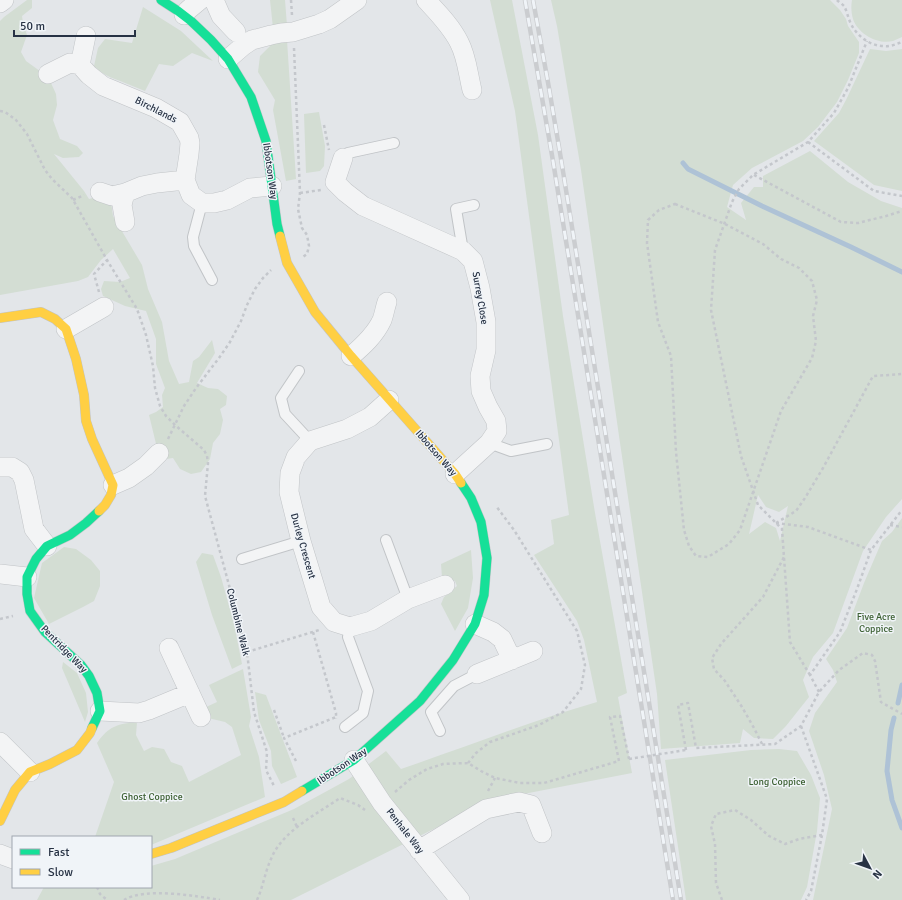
<svg xmlns="http://www.w3.org/2000/svg" width="902" height="900" font-family="Signika,sans-serif">
<style>
.green{fill:#d3ddd3;fill-rule:evenodd}
.lines{fill:none;stroke-linecap:round;stroke-linejoin:round}
.stream{stroke:#aec2d6;stroke-width:5}
.lane-casing{stroke:#c1c4c7;stroke-width:12}
.street-casing{stroke:#c1c4c7;stroke-width:20}
.fast-casing{stroke:#c1c4c7;stroke-width:10}
.slow-casing{stroke:#c1c4c7;stroke-width:10}
.path{stroke:#c4c7cc;stroke-width:2.5;stroke-dasharray:3 3;stroke-linecap:butt}
.lane{stroke:#f3f4f5;stroke-width:10}
.street{stroke:#f3f4f5;stroke-width:19}
.fast{stroke:#16e098;stroke-width:9}
.slow{stroke:#ffcf43;stroke-width:9}
.rail-casing{stroke:#cbcdd0;stroke-width:4.5}
.rail{stroke:#f0f4f8;stroke-width:3;stroke-dasharray:9;stroke-linecap:butt}
.path-bridge{stroke:#c4c7cc;stroke-width:2.5;stroke-dasharray:3 3;stroke-linecap:butt}
.labels{text-anchor:middle;dominant-baseline:central;stroke-width:3;stroke-linejoin:round;paint-order:stroke}
.street-label{font-size:10px;fill:#273244;stroke:#f0f4f8}
.park-label{font-size:10px;fill:#3d6133;stroke:#f0f4f8}
</style>
<rect width="100%" height="100%" fill="#e3e6e9"/>
<!-- green -->
<path class="green" d="M27 0H32V8L22 16 23 23 27 35 21 52 26 61 44 74 51 83 56 94 57 105 53 120 60 139 77 146 83 153 79 157 63 158 54 154 84 191 89 199 100 196 111 202 113 216 142 265 148 289 162 322 169 361 179 384 189 382 193 361 199 357 212 340 215 353 197 383 208 388 218 389 227 396 226 405 220 409 223 420 220 434 213 443 210 459 201 472 191 474 180 469 173 458 166 459 159 456 149 415 156 412 163 407 162 395 165 388 156 364V339L146 311 125 306 103 296 101 289 104 281 120 282 130 278 113 249 101 260 88 277 78 281 0 295V21L4 17Z
M270 0H285L287 26 273 28Z
M490 0H512L538 135 563 316 595 513 627 693 618 697 632 773 492 800 291 900H37L44 887H151V866L175 859 294 809 349 779 386 751 401 769C466 747 531 721 597 702L584 640 577 621 534 555 554 544 551 520 569 515 515 111Z
M551 0H830L840 10 846 19 848 26 859 42V53L848 80 837 102 818 127 803 141 752 168 733 185 727 207 746 220 741 203 754 187H763V176L810 151 848 182 881 201 902 208V499L886 517 863 551 833 633 813 657 803 680 809 697 786 726 773 739 754 738 743 729 740 743 661 749 657 694 619 436 581 170 557 26ZM758 495 766 507 779 512 788 506 780 541 776 528 765 522 749 534Z
M852 0H902V37C899 38 896 40 893 41 878 45 858 34 853 19 851 12 851 6 852 0Z
M143 7 181 31 213 61 192 53 173 66 159 64 145 91C140 89 135 87 130 85 117 79 104 77 94 66L98 48 105 39 132 43Z
M287 40 296 179 286 181 273 110 275 100 258 72 260 56 271 45Z
M870 49 886 51 902 49V191L874 185 814 141 839 113 846 100Z
M319 112 325 146 324 166 320 171 306 173 304 114Z
M902 518V900H813L832 809 824 775 809 731 815 713 837 682 833 670 826 659 847 628 864 583 882 541 892 532Z
M64 547 76 549 91 560 100 571V586L94 601 83 607 49 624 34 598 42 563Z
M471 550 473 578 468 608 455 631 441 604 444 597 457 586 455 581 442 577 441 564Z
M202 553 213 555 221 577 234 624 242 664 232 669 212 615 196 562Z
M63 662 77 673 86 693 88 712 85 722 62 668Z
M243 669 251 717 249 726 259 757 265 797 151 845V837H95L114 782 97 743C109 726 117 724 137 722L136 735 144 751 152 747 164 749 171 762 182 766 189 782 241 755 232 727 225 722 208 718 204 708 217 702 209 685Z
M255 692 266 695 297 777 281 784 272 766 271 751 259 720Z
M779 749 797 751 811 775 820 798 817 831 807 887 801 900H686L665 760 751 750Z"/>
<g class="lines">
<!-- stream -->
<path class="stream" d="M683 163 688 169 762 206 851 247 902 272
M898 703 902 685
M894 718 891 730 887 771 892 800 902 828"/>
<!-- lane casing -->
<g class="lane-casing">
<path id="lane" d="M343 158 348 153 394 143
M202 203 193 237 194 246 212 280
M463 251 456 209 474 205
M299 371 281 398 285 414 310 441
M489 443 511 451 547 444
M386 540 408 599
M242 559 301 541
M345 727 363 713 368 691 348 637 350 627
M440 731 431 712 454 686 477 674"/>
</g>
<!-- street casing -->
<g class="street-casing">
<path id="street" d="M214 0 221 16 236 32
M426 0C438 13 451 26 459 42 467 57 468 74 472 90
M0 3 4 0
M184 15 188 10 200 0
M86 36 80 65 89 75 103 86 156 108 180 122 189 138 190 143 189 154 185 180 157 183 142 186 125 193 112 196 100 192
M228 59 243 46 252 40 271 35 281 33 293 32 319 24 330 19 357 0
M48 74 70 63 80 65
M343 158 335 182 345 192 363 206 463 251 473 261 480 288 486 322V350L480 376 481 391 488 407 496 421 497 431 489 443 455 474
M185 180 191 195 202 203H214L227 200 250 188 272 186
M125 222 122 205 125 193
M66 329 104 307
M351 356C363 346 375 335 382 320 384 315 385 308 387 302
M389 400 370 417 347 429 310 441 296 457 290 473 289 492 301 541 321 607 334 622 350 627 371 621 408 599 445 585
M0 467H12L20 472 24 480 34 529 47 546
M113 485 129 478 146 466 159 453
M0 574 27 577
M475 624 493 632 502 639 512 660
M169 648 201 717
M477 674 533 651
M100 711 139 713 149 710 190 693
M0 742 30 772
M354 760 382 803 460 900
M419 850 486 809 519 802 531 805 542 833
M0 854 13 859"/>
</g>
<!-- fast casing -->
<g class="fast-casing">
<path id="fast" d="M161 0 178 11 191 21 211 40 228 59 251 97 266 141 277 224 280 236
M92 728 100 711 97 693 89 676 81 665 45 632 30 611 27 594V577L36 559 47 546 70 535 86 523 99 511
M302 791 354 760 420 701 453 660 475 624 484 595 487 558 481 522 471 498 461 483"/>
</g>
<!-- slow casing -->
<g class="slow-casing">
<path id="slow" d="M280 236 287 263 315 312 351 356 455 474 461 483
M0 318 41 312 55 319 66 329 76 359 84 395 86 421 92 439 113 485 111 495 105 505 99 511
M0 821 15 790 30 772 50 764 77 750 90 733 92 728
M151 854 171 848 284 802 302 791"/>
</g>
<!-- path -->
<path class="path" d="M291 0 292 15
M837 0C839 2 842 4 844 6 847 11 848 18 851 24 857 36 870 46 884 46 890 47 896 44 902 42
M294 48 300 193 298 209 302 228 307 235 309 246 307 254 303 257
M0 111 5 112 16 120 27 134 45 170 52 179 72 198 107 260 137 309 146 335 153 366 155 388 160 406 166 416 175 425 204 450 207 456 208 463 205 496 247 652 254 712 267 752 266 770 274 786
M324 125 329 150
M808 142 874 191 902 196
M754 175 841 222 858 223 886 216 902 211
M300 193 321 190
M73 200 84 195
M675 204 725 224 763 244 781 259 799 268 812 281 817 300 813 316 816 341 812 358 781 411 740 530 729 544 708 557 696 556 689 546 684 530 676 452 671 356 658 322 647 243 648 220 659 210Z
M99 292 94 274 107 260
M168 439 184 406 196 388 219 358 230 342 241 321 247 305 255 289 263 278 271 270
M776 523 796 511 805 498 823 468 873 376 889 375 902 374
M776 523 808 527 871 550
M890 525 902 527
M0 619 13 616
M313 632 336 713V719
M247 652 319 630
M810 675 790 642 782 529 758 505 741 456 711 310 715 250 732 202 739 189 753 175 808 142 834 113 848 88 867 41
M819 692 810 675 840 632 857 589 871 550 902 510
M274 710 284 738
M801 726 827 799 822 835 811 891 806 900
M762 744 754 728 742 707 725 681 714 669 712 658 721 644 763 597 784 557
M686 750 678 705 688 703 696 748 775 744 801 726 819 692 839 670 863 653 872 655 875 661 881 702 902 714
M296 761 284 738 336 717
M468 763 476 753 490 742 539 725 563 712 581 689 585 665 577 631 514 530 496 506
M488 791 495 778
M395 792 409 780 427 769 443 764 468 763 481 771 495 778 520 783H544L619 761 610 717 620 716 629 759
M293 818 297 827
M97 887 100 894 107 900
M124 900C145 887 196 896 220 900
M257 900C263 887 265 872 271 859 282 831 317 814 340 798L358 805 365 810
M722 900 716 883 715 844 711 826 716 814 735 810 751 820 769 836 785 844 799 839 822 835"/>
<!-- lane -->
<use href="#lane" class="lane"/>
<!-- street -->
<use href="#street" class="street"/>
<!-- fast -->
<use href="#fast" class="fast"/>
<!-- slow -->
<use href="#slow" class="slow"/>
<!-- rail casing -->
<g class="rail-casing">
<path id="rail" d="M525 0 553 161 673 900
M533 0 549 88 561 159 681 900"/>
</g>
<!-- rail -->
<use href="#rail" class="rail"/>
<!-- path-bridge -->
<path class="path-bridge" d="M629 759 686 750"/>
</g>
<g class="labels">
<!-- street labels -->
<g class="street-label">
<text transform="translate(156 110) rotate(27)">Birchlands</text>
<text transform="translate(270 171) rotate(82)">Ibbotson Way</text>
<text transform="translate(480 298) rotate(80)">Surrey Close</text>
<text transform="translate(436 453) rotate(49)">Ibbotson Way</text>
<text transform="translate(303 546) rotate(74)">Durley Crescent</text>
<text transform="translate(238 622) rotate(76)">Columbine Walk</text>
<text transform="translate(64 649) rotate(46)">Pentridge Way</text>
<text transform="translate(342 766) rotate(-34)">Ibbotson Way</text>
<text transform="translate(405 831) rotate(52)">Penhale Way</text>
</g>
<!-- park labels -->
<g class="park-label">
<text x="876" y="617">Five Acre<tspan x="876" dy="12">Coppice</tspan></text>
<text x="777" y="782">Long Coppice</text>
<text x="152" y="797">Ghost Coppice</text>
</g>
</g>
<!-- legend -->
<rect x="12" y="836" width="140" height="52" fill="#f0f4f8" stroke="#a0a6b0"/>
<rect x="20" y="849" width="20" height="6" fill="#16e098" stroke="#a0a6b0"/>
<text x="48" y="856" font-size="12" fill="#273244">Fast</text>
<rect x="20" y="869" width="20" height="6" fill="#ffcf43" stroke="#a0a6b0"/>
<text x="48" y="876" font-size="12" fill="#273244">Slow</text>
<!-- north arrow -->
<g transform="translate(870 868) rotate(131)" stroke="#f0f4f8" stroke-width="3" paint-order="stroke">
<path d="M0-3L7 15L0 10L-7 15Z" fill="#273244"/>
<text y="-6" font-size="11" font-weight="bold" text-anchor="middle" fill="#273244">N</text>
</g>
<!-- scale -->
<path d="M14 30v6h121v-6" fill="none" stroke="#273244" stroke-width="2"/>
<text x="20" y="30" font-size="12" fill="#273244" stroke="#f0f4f8" stroke-width="3" paint-order="stroke">50 m</text>
</svg>
